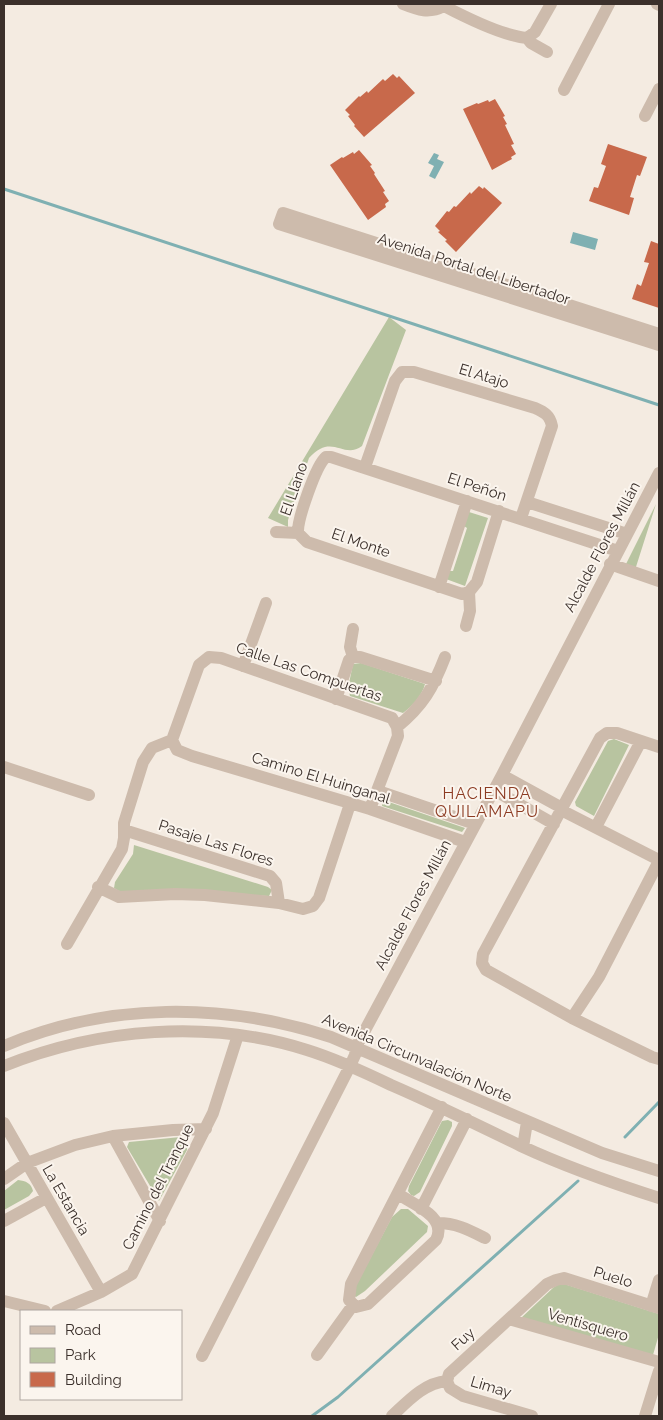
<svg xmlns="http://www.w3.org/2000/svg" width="663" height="1420" font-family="Raleway,sans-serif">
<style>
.green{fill:#b8c4a0}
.water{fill:#7fb0b2}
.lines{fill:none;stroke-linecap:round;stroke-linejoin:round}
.stream{stroke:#7fb0b2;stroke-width:3}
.building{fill:#c8694b}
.minor{stroke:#cdbbac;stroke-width:12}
.labels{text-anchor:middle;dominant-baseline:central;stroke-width:4;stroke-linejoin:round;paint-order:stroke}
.street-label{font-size:15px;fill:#3b302b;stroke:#fbf5ee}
.neighbourhood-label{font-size:16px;letter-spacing:1px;fill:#8c3b22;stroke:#fbf5ee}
</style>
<rect width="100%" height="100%" fill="#f4ebe1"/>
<!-- green -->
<path class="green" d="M389 317 406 330 362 446C343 460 332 432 309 458L288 520V527L268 518Z
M656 504 635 570 625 566Z
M469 512 488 518 465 586 446 579 449 571H453L467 528 464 526Z
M361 663 425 684C422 696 412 706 403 713L350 696 348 688 353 664Z
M614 739 629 745 594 816 576 806 575 802 608 741Z
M383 800 465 828 462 832 382 806Z
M134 845 268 887 272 890 269 896 119 891 114 888 115 882 133 854Z
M448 1120 452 1122V1126L420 1192 414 1196 411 1195 408 1191 409 1186 442 1121Z
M181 1137 187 1142V1150L159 1201 127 1147 129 1142Z
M18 1180C26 1181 31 1183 33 1191L29 1196 4 1210V1191Z
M401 1209H408L428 1226 427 1232 365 1291 356 1297 353 1295 354 1289 392 1217Z
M561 1283 659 1314V1334L653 1355 521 1318 554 1287Z"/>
<!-- water -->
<path class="water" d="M434 153 439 155 437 159 444 162 435 179 429 176 434 166 428 163Z
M573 232 598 239 595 250 570 243Z"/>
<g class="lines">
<!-- stream -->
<path class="stream" d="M4 189 659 405
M625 1137 659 1102
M312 1416 338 1397 578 1181"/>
</g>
<!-- building -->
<path class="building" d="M393 74 397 78 399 76 415 93 364 137 354 126 355 125 348 116 350 115 345 110 359 96 360 97 367 91 368 93 383 79 385 81Z
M495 99 505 116 503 117 507 124 505 125 514 144 511 145 516 154 511 157 512 159 492 170 463 109 477 103 478 104 488 100 489 102Z
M608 144 647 157 640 176 637 175 630 197 634 198 629 215 589 201 594 187 598 188 606 166 601 164Z
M359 150 372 165 370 166 375 173 374 174 385 191 383 192 389 201 385 204 386 207 368 220 330 165 342 157 343 158 353 152 354 154Z
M479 186 483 189 484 187 502 203 456 252 445 241 447 240 438 232 440 231 435 226 447 211 449 212 454 206 456 207 470 192 471 194Z
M651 241 659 244V308L632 299 637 284 641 286 649 263 644 262Z"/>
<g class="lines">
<!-- minor -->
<path class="minor" d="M403 4C418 10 429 14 444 6
M443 4 444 6C465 17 504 36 527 38L535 32 551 4
M657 4 659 5
M527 38 531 43 547 52
M564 90 609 4
M645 116 659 89
M659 334 283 213 279 224 659 345
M365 467 395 381 402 372H414L535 408C544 412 550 415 552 426L521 518
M527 502 627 534
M276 532 298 533 307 542 462 594 469 592 477 582 499 511
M298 533C297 520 316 465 326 457H331L618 551
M610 564 659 581
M439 587 467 501
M466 626 470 611 469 592
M353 629 350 647 353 657
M243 666 266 603
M336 699 349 660 353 657H360L436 681
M397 727C423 706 433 688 445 657
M172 740 199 665 209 657 221 658 392 718 397 727 398 736 370 809
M172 740 177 750 192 756 370 809 465 842
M659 747 617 733H607L600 738 483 954 482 963 486 970 572 1018 652 1057 659 1059
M4 767 89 795
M502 775 562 808
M494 790 554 824
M378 791 475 824
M561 810 659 860
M596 827 641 741
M124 830 270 876 276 883 279 903
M98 887 119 897 175 894 205 895 279 903 303 909 313 906 319 898 350 804
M67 944 122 849 124 838V823L143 762 152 748 172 740
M572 1018 599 977 659 861
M4 1046C108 1002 224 1002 331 1037L602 1153 659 1171
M4 1066C99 1028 209 1019 307 1050 336 1059 364 1072 391 1085 435 1104 478 1125 521 1146 566 1167 612 1183 659 1198
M4 1123 101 1292
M113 1136 160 1221
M523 1147 527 1122
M4 1179 27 1163 75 1145 113 1136 173 1130 206 1129
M398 1194C413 1204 448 1217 436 1240L368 1304 356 1307 349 1300 351 1284 442 1107
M421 1209 467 1119
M4 1221 46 1198
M438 1223C456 1223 469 1230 485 1238
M4 1301 45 1311
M651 1306 659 1280
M57 1311 101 1292 132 1274 213 1113 238 1035
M509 1319 659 1362
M317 1355 353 1305
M202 1356 350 1066 355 1055 356 1047 502 775 659 473
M447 1381 449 1374 547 1284 556 1280 564 1278 659 1308
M447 1381 450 1388 463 1396 532 1416
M392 1416C408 1401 424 1383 447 1381
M645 1416 659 1371"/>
</g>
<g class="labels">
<!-- street labels -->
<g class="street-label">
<text transform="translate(474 269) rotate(18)">Avenida Portal del Libertador</text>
<text transform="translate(484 376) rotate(17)">El Atajo</text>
<text transform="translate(477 487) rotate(18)">El Peñón</text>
<text transform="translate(294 489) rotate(-71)">El Llano</text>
<text transform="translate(361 543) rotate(19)">El Monte</text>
<text transform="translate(602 547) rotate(-62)">Alcalde Flores Millán</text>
<text transform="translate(309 672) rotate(19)">Calle Las Compuertas</text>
<text transform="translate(321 778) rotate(17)">Camino El Huinganal</text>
<text transform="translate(216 843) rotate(18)">Pasaje Las Flores</text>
<text transform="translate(413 905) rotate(-62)">Alcalde Flores Millán</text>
<text transform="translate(417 1058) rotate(23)">Avenida Circunvalación Norte</text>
<text transform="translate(158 1187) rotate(-63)">Camino del Tranque</text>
<text transform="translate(66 1200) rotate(60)">La Estancia</text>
<text transform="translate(613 1277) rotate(17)">Puelo</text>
<text transform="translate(588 1325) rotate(16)">Ventisquero</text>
<text transform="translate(463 1339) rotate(-42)">Fuy</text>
<text transform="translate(491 1387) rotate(17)">Limay</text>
</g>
<!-- neighbourhood labels -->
<g class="neighbourhood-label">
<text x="487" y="793">HACIENDA<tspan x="487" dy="18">QUILAMAPU</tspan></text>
</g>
</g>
<!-- border -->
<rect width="663" height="1420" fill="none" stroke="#3b302b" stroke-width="10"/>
<!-- legend -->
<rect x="20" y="1310" width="162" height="90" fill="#fbf5ee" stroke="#aea6a0"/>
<rect x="30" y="1326" width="25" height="8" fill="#cdbbac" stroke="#aea6a0"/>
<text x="65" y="1335" font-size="15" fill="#3b302b">Road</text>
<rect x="30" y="1348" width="25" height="15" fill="#b8c4a0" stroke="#aea6a0"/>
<text x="65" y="1360" font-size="15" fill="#3b302b">Park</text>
<rect x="30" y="1372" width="25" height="15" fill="#c8694b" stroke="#aea6a0"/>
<text x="65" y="1385" font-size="15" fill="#3b302b">Building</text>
</svg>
